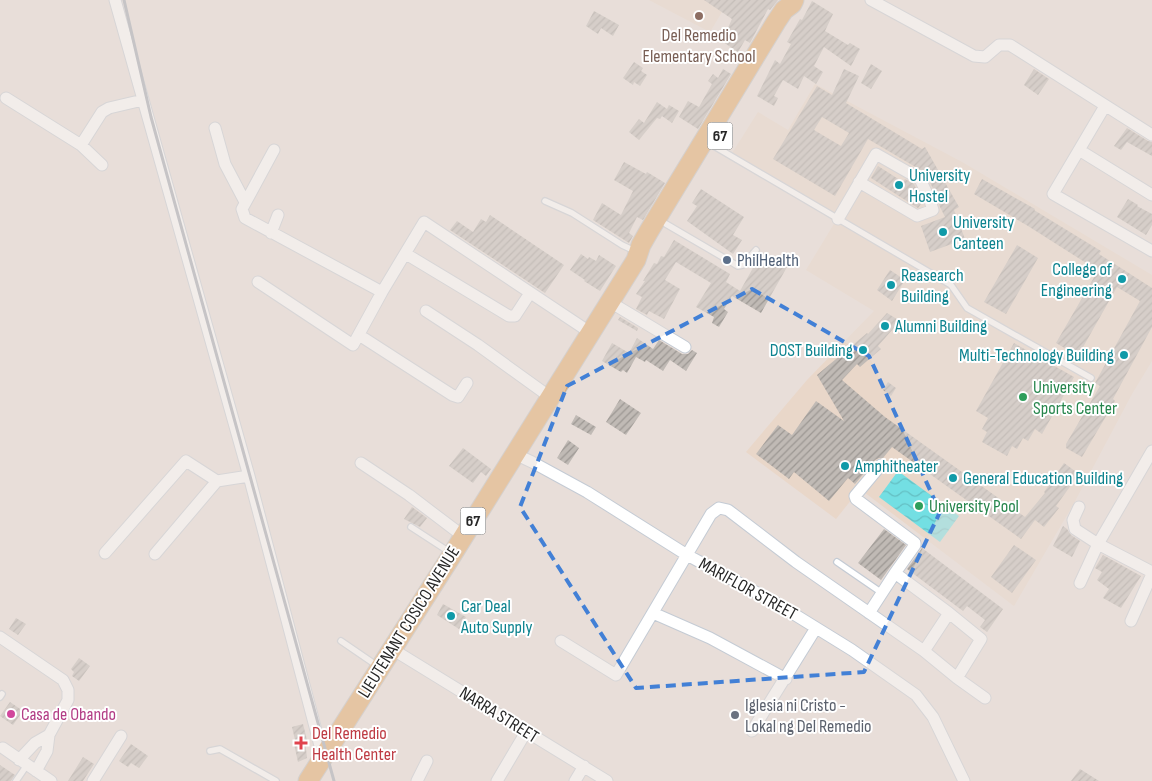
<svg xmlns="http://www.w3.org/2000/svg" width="1152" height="781" font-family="'Sofia Sans Condensed',sans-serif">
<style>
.education{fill:#e9d7c9}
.water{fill:url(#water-waves)}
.building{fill:url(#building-hatch);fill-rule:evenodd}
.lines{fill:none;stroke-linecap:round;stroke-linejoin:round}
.service-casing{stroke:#c4cbd4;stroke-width:8}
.minor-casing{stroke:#c4cbd4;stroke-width:13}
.primary-casing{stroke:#bebebe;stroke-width:21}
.service{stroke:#fff;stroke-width:5.5}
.minor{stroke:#fff;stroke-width:11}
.primary{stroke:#e3a763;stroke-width:19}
.rail{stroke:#9da4af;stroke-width:3}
.marked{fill:none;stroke:#4280d6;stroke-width:4;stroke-dasharray:10 6;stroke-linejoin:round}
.education-dot{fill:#8d6e63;stroke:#fff;stroke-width:2}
.culture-dot{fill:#0f9aa8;stroke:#fff;stroke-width:2}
.service-dot{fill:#5c6f8a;stroke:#fff;stroke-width:2}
.leisure-dot{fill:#2e9e5b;stroke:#fff;stroke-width:2}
.hotel-dot{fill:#d1479c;stroke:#fff;stroke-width:2}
.worship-dot{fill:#6b7280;stroke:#fff;stroke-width:2}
.health-dot{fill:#e0444e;stroke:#fff;stroke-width:2}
.labels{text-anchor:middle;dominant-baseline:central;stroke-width:4;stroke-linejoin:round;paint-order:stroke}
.shield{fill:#fff;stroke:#686868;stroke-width:1}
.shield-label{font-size:16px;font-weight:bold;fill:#272727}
.education-label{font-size:18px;fill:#785e54;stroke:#fff}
.culture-label{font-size:18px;fill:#0d838f;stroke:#fff;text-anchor:start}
.service-label{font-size:18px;fill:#4e5e75;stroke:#fff;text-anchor:start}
.leisure-label{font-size:18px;fill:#27864d;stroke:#fff;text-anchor:start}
.street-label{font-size:18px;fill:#272727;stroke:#fff}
.worship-label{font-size:18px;fill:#5b616d;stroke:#fff;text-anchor:start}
.hotel-label{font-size:18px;fill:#b23c85;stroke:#fff;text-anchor:start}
.health-label{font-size:18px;fill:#be3a42;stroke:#fff;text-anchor:start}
</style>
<defs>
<pattern id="water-waves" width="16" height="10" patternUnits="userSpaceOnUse" patternTransform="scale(1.25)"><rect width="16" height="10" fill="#73dfe3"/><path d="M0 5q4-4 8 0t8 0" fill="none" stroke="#64bfc3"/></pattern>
<pattern id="building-hatch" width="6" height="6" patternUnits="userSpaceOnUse" patternTransform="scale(1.25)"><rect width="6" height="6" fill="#c0bab5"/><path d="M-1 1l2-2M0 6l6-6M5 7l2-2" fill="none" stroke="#9c9793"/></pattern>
</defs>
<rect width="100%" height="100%" fill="#e8ded9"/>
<!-- education -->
<path class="education" d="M649 0H729L710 32Z
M815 84 962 162 1152 275V361L1132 394 1074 503 1014 606 860 489 836 519 746 452 807 380 874 311 806 270 837 219 729 158 758 112 788 130Z"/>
<!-- water -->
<path class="water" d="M898 471 959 516 940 542 879 497Z"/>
<!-- building -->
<path class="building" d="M704 0H778L770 10 768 9 750 43 745 40 738 52 723 42 729 31 727 30 732 19Z
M812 1 833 14 825 31 848 45 850 43 860 49 851 66 824 47 814 66 823 72 816 84 804 76 798 89 783 80 774 96 778 98 774 106 757 96 775 60 780 64 791 44 787 42 800 19 802 20Z
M594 11 619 25 613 36 601 28 598 34 586 26Z
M634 62 643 68 641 71 647 75 640 86 634 82 633 85 623 78Z
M871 64 882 71 871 89 861 83Z
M723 69 731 74 698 129 679 117 688 101 699 107 712 84 708 81 713 74 718 78Z
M844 69 859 76 846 103 922 149 925 147 959 207 954 210 965 239 930 252 921 226 945 217 940 207 936 195 927 176 924 172 868 139 835 196 773 159 817 86 832 95ZM822 117 849 133 841 146 814 130Z
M1034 69 1049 79 1038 95 1024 85Z
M657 102 667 109 669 105 679 111 672 123 662 116 660 119 657 118 639 140 629 132 639 119 644 123Z
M1127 128 1148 141 1152 142V156L1127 142 1121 150 1114 146Z
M624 162 646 174 647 172 665 183 643 220 637 217 629 233 633 236 629 243 593 220 602 203 621 215 633 191 614 180Z
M878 166 903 182 905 179 914 184 922 202 919 207 918 208 902 198 871 178Z
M982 179 1035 209 1034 210 1101 251 1099 254 1152 288V327L1113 399 1115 401 1082 457 1066 448V444L1100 386 1095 383 1140 301 1117 287 1078 356 1056 343 1096 274 1092 271 1094 268 1028 226 974 194Z
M701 189 744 217 733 235 742 240 733 254 687 221 697 206 692 203Z
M1128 199 1138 205 1137 206 1152 214V225L1146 235 1117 217Z
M490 215 564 265 545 293 450 230 457 221 473 232 481 219 486 222Z
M674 240 730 274 726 282 740 291 762 252 787 267 761 313 732 296 724 309 728 312 719 327 712 323 714 317 696 307 711 283 676 262 665 280 680 289 664 319 649 311 647 315 636 309 642 297 636 294 645 281H643L654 263 657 264 661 256 664 257Z
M1017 245 1038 258 1006 314 984 302Z
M581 254 588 259 589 257 596 261 599 255 616 266 600 291 584 281 585 280 570 270Z
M890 270 905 280 892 301 877 290Z
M887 313 900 321 878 346 881 349 860 367 857 364 842 380 885 417 1025 517 1045 493 1044 492 1064 463 1079 474 1056 506 1059 508 1044 527 1035 520 1021 539 892 447 883 458H879L875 460 855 484 848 478 829 501 794 472 789 479 756 454 778 425 792 435 816 401 844 421 817 375 867 333 868 334Z
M620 317 638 328 637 331 618 320Z
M637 338 653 349 659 340 682 354H688L692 350 697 353 686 371 670 360 663 371 646 360 645 362 636 357 627 373 623 370 621 372 602 361 612 343 629 353Z
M1014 343 1074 377 1042 434 1035 429 1028 441 1023 438 1017 449 1012 446 1007 456 982 442 987 432 982 429 988 418 976 411Z
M888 382 896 388 891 396 883 390Z
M620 399 641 413 626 435 606 422Z
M576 415 596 427 591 435 571 424Z
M568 440 579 448 568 465 557 458Z
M463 448 491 469 486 476 481 472 473 483 449 466Z
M412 507 427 518 420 527 404 519Z
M1063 526 1067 529 1071 535 1080 541 1072 557 1053 546Z
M884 529 906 545 881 580 858 563Z
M1014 545 1036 560 1012 593 991 577Z
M922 548 1003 609 987 632 980 627 985 620 967 606 963 611 907 569Z
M1103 555 1141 576 1121 608 1103 598 1109 589 1097 580 1102 572 1095 568Z
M443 604 466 617 459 629 437 615Z
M16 618 26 624 18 635 9 629Z
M79 658 90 666 79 681 72 676 74 672 71 669Z
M10 702 23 711 13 725 0 716Z
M303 724 307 740H305L307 758 298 762 294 744H296L292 727Z
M131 744 148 756 139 768 131 763 128 767 119 761Z
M83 757 94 764 83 781H68Z
M0 765 15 775 11 781H0Z
M1080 769 1099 781H1071Z"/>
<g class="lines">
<!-- service casing -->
<g class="service-casing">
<path id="service" d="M714 146 951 285 967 308 1091 378
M545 201 572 213 622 245 637 252
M666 224 738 266 743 265 756 250
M411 527 451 553
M837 562 882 593
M341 641 379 667
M0 697 2 694
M210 751 220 749 276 781
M16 781 27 765"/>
</g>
<!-- minor casing -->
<g class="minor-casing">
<path id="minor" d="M115 0 249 476 323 757
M871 0 974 56 985 57 999 45H1010L1152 135
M6 98 81 145 102 112 109 108 143 100
M1105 106 1053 194 1152 251
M215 128 225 164 245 202
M81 145 102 165
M274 150 242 209 245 218 382 292
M1079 150 1152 195
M838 219 876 154 920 179 929 198 933 210 917 216 859 182
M271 233 278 215
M406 254 509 316H515L530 293
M258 282 353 345 382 292 424 222 591 333
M610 302 685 347
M426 311 478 345 550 397
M359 335 452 395 458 397 467 383
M515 454 532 462 587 492 687 555 776 603 852 650 916 695 933 717 964 781
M361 463 409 495 463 536
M1079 507 1073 520 1075 529 1098 544 1152 572
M105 553 186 461 217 481
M155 554 217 481 249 476
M895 573 949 613 981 639 957 678
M1080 583 1098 544 1152 451
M653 613 710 638 786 679
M869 613 895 573 915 545V543L856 499 855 496 881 465
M1131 621 1152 574
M0 637 63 680 68 690V700L49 735 47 751 36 771
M561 641 616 675 711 514 719 508 728 510 796 562 924 651 957 678 985 698
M392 649 607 781
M924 651 949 613
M752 731 816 628
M3 748 51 781
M19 760 35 743 49 735
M93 781 121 736
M417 781 427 761
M497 781 526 732
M575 781 584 766"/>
</g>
<!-- primary casing -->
<g class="primary-casing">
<path id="primary" d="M308 781 452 555 636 260 641 245 649 231 776 22 784 10 792 4 794 0"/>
</g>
<!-- service -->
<use href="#service" class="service"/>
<!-- minor -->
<use href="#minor" class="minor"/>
<!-- primary -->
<use href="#primary" class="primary"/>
<!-- rail -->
<path class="rail" d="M124 0 151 117 334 781"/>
</g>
<!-- marked area -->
<path d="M0 0H1152V781H0ZM752 289 869 356 940 512 864 672 636 688 520 507 567 386Z" fill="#e8ded9" fill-opacity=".55" fill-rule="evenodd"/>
<path class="marked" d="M752 289 869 356 940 512 864 672 636 688 520 507 567 386Z"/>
<!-- markers -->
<circle class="education-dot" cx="699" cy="16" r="5"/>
<g class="culture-dot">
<circle cx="899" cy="185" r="5"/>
<circle cx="943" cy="232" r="5"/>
<circle cx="1122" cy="279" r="5"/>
<circle cx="891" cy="285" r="5"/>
<circle cx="885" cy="326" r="5"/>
<circle cx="863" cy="350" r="5"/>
<circle cx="1124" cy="355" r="5"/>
<circle cx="845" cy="466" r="5"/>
<circle cx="953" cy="478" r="5"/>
<circle cx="451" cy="616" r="5"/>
</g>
<circle class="service-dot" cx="727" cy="260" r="5"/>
<g class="leisure-dot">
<circle cx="1023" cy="397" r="5"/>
<circle cx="919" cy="506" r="5"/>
</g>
<circle class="hotel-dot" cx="11" cy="714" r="5"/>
<circle class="worship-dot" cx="735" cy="715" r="5"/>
<path class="health-dot" d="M298.5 735.5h5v5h5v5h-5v5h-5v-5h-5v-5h5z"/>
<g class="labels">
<!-- shield labels -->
<g class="shield">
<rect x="707.5" y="122.5" width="25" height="27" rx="4"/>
<rect x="460.5" y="507.5" width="25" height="27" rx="4"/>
</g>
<g class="shield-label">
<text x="720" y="136">67</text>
<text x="473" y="521">67</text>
</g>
<!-- education labels -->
<g class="education-label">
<text x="699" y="35">Del Remedio<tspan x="699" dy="21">Elementary School</tspan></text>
</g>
<!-- culture labels -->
<g class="culture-label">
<text x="909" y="175">University<tspan x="909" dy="21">Hostel</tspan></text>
<text x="953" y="222">University<tspan x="953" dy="21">Canteen</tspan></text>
<text x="1112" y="269" text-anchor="end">College of<tspan x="1112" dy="21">Engineering</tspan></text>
<text x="901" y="275">Reasearch<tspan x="901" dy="21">Building</tspan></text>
<text x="895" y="326">Alumni Building</text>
<text x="853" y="350" text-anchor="end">DOST Building</text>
<text x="1114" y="355" text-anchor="end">Multi-Technology Building</text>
<text x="855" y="466">Amphitheater</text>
<text x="963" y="478">General Education Building</text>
<text x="461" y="606">Car Deal<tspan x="461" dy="21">Auto Supply</tspan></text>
</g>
<!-- service labels -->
<g class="service-label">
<text x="737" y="260">PhilHealth</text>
</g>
<!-- leisure labels -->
<g class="leisure-label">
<text x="1033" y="387">University<tspan x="1033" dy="21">Sports Center</tspan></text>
<text x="929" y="506">University Pool</text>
</g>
<!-- street labels -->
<g class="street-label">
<text transform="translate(748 589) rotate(29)">MARIFLOR STREET</text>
<text transform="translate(409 622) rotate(-58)">LIEUTENANT COSICO AVENUE</text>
<text transform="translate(499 715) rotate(32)">NARRA STREET</text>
</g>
<!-- worship labels -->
<g class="worship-label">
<text x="745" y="705">Iglesia ni Cristo -<tspan x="745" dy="21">Lokal ng Del Remedio</tspan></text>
</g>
<!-- hotel labels -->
<g class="hotel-label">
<text x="21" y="714">Casa de Obando</text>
</g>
<!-- health labels -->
<g class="health-label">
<text x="312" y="733">Del Remedio<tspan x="312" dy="21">Health Center</tspan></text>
</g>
</g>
</svg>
